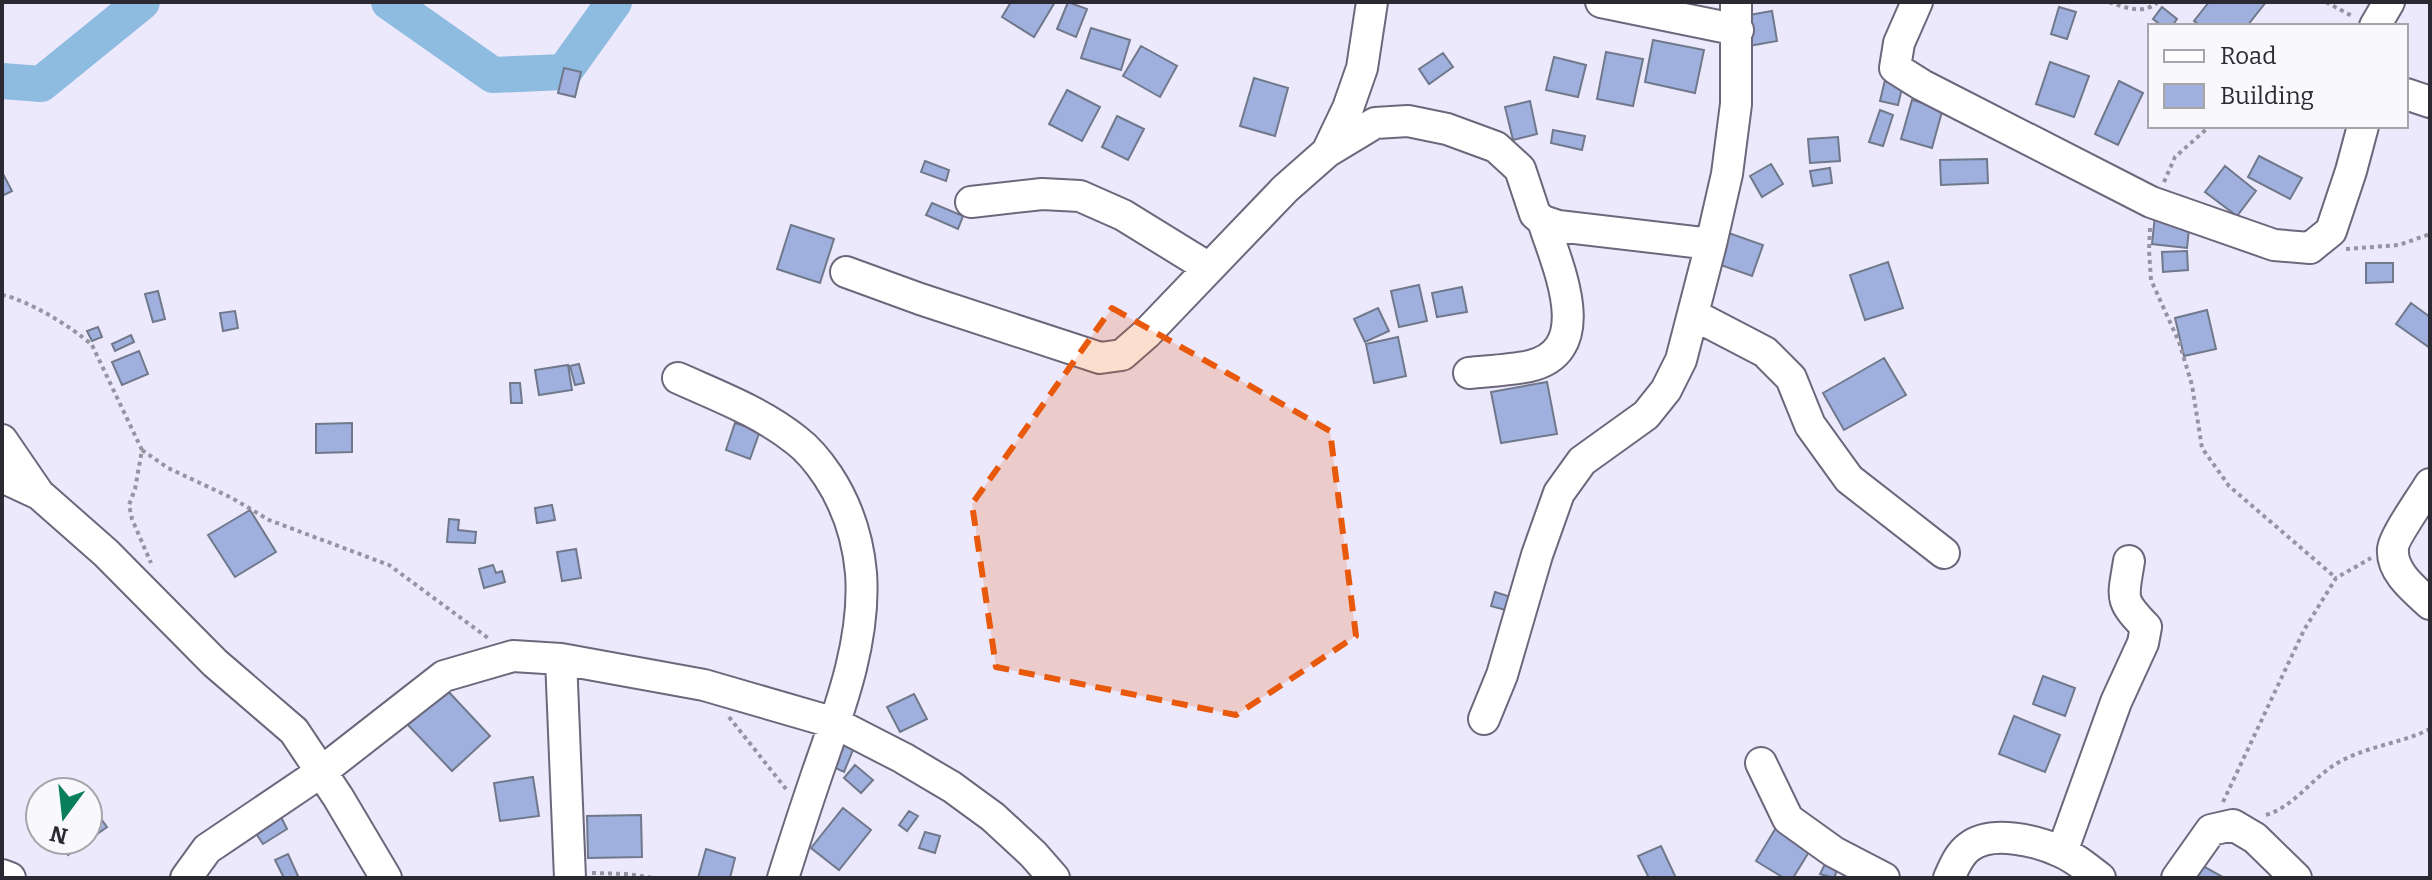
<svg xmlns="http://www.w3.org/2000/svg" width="2432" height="880" font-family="Bitter,serif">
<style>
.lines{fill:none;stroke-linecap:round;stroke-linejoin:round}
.river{stroke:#8ebbe0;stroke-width:36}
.building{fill:#9fb0df;stroke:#70788b;stroke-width:2}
.minor-casing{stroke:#6c677b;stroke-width:34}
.path{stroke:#9794a2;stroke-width:4;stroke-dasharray:4 4;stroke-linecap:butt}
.minor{stroke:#fff;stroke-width:30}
.marked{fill:#e8590c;fill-opacity:0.2;stroke:#e8590c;stroke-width:6;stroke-dasharray:16 10;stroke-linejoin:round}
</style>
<rect width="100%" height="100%" fill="#ede9fc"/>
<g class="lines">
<!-- river -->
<path class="river" d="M389 2 493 75 564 72 614 2
M2 81 41 84 142 2"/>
</g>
<!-- building -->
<path class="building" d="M1011 2H1055L1034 37 1002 17Z
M1068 2 1087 9 1076 37 1057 29Z
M2209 2H2266L2247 26H2201L2194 21Z
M2059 7 2076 12 2067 39 2051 34Z
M2162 7 2177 19 2172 26H2162L2153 19Z
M1772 11 1777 41 1743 47 1738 17Z
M1091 28 1130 40 1121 70 1081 58Z
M1653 40 1704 50 1695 93 1645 82Z
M1141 46 1177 66 1160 97 1123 76Z
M1606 52 1643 59 1633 106 1597 99Z
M1443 53 1453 67 1429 84 1419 69Z
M1554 57 1586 65 1578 97 1546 90Z
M2050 62 2089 76 2074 117 2036 104Z
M564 68 581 72 575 97 558 93Z
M1254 78 1288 88 1275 136 1240 126Z
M1885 80 1903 84 1898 105 1880 101Z
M2119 81 2143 93 2118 145 2095 134Z
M1067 90 1100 107 1082 141 1049 124Z
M1912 100 1943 108 1932 148 1901 139Z
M1530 101 1537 134 1513 140 1505 107Z
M1880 110 1893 115 1883 146 1869 142Z
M1117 116 1144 129 1128 160 1102 147Z
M1553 130 1585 136 1582 150 1551 143Z
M1838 137 1840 161 1810 163 1808 139Z
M2259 156 2302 178 2290 199 2248 177Z
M1987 159 1988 183 1941 185 1940 160Z
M925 161 949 170 946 181 921 172Z
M1771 164 1783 184 1762 197 1750 176Z
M2225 166 2256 191 2237 216 2205 192Z
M1830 168 1832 183 1813 186 1810 171Z
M2 172 12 191 2 196Z
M932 203 963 216 958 229 926 215Z
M2155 215 2190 219 2187 248 2152 244Z
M791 225 834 239 820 283 777 269Z
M1723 231 1763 245 1752 276 1712 262Z
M2187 251 2188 270 2163 272 2162 252Z
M1888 262 1903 308 1865 320 1850 275Z
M2366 263H2393V282L2366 283Z
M1419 285 1427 321 1399 327 1391 291Z
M1462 287 1467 312 1437 317 1432 293Z
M158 291 165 319 153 322 145 294Z
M2411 303 2430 317V348L2396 324Z
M1378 308 1389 331 1365 342 1354 319Z
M2207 310 2216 349 2184 356 2175 318Z
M235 311 238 328 223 331 220 313Z
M98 327 102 337 92 341 87 331Z
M131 335 134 342 115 351 112 344Z
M1398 337 1406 376 1374 383 1366 344Z
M139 351 148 374 122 385 112 362Z
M1884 358 1906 395 1844 430 1823 393Z
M579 364 584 383 575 385 570 366Z
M568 365 572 390 539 395 535 370Z
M1547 382 1557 434 1501 443 1491 392Z
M510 383H520L522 403H511Z
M352 423V452L316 453V424Z
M735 423 760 431 750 459 726 450Z
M552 505 555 520 537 523 535 508Z
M250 510 276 552 235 577 208 535Z
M449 519 459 520 458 530 476 532 475 543 447 542Z
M576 549 581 578 562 581 557 552Z
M493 565 496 573 502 571 505 582 484 588 479 569Z
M1495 592 1517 599 1513 612 1491 606Z
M2043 676 2075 688 2065 716 2033 704Z
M446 689 490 736 452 771 408 725Z
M914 694 927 719 900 732 887 707Z
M2014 716 2060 735 2045 772 1999 754Z
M838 737 855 745 844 772 827 764Z
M855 765 873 780 861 793 844 778Z
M533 777 539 816 500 821 494 783Z
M88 801 107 827 68 855 58 840H88Z
M843 808 871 830 839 870 811 848Z
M909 811 918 816 907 831 899 825Z
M279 813 287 829 263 844 253 829Z
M641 815 642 857 588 858 587 816Z
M1780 821 1815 842 1793 878H1784L1756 861Z
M925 832 940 836 935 853 919 848Z
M1661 846 1676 878H1649L1638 856Z
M706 849 735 858 730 878H698Z
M288 854 298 876 294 878H284L275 860Z
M1828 858 1840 863 1834 878 1820 874Z
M2201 865 2223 877V878H2199L2195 876Z"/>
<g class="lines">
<!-- minor casing -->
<g class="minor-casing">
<path id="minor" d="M1601 2 1738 30
M1917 2 1899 43 1895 68 1922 85 2151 202 2274 245 2310 248 2331 231 2351 171 2363 126
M2375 26 2389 2
M2406 94 2430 102
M1327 152 1348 108 1362 68 1372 2
M971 202 1042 194 1080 196 1123 215 1209 268
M846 272 920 299 1100 358 1122 355 1146 334 1285 189 1327 152 1375 123 1408 121 1447 129 1496 147 1520 169 1535 214 1543 221 1558 226 1711 244
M1694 315 1765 352 1791 378 1810 425 1849 479 1944 553
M1469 373C1489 371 1511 370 1530 366 1598 350 1556 263 1543 221
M678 378C718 396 761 412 796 440 808 449 820 464 828 476 847 505 858 539 861 573 866 641 839 711 817 774 805 809 794 843 783 878
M2 440 39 494
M2 477 39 494 106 553 215 663 294 731 338 797 386 878
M2430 484C2423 496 2393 538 2393 549 2391 572 2415 590 2430 604
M561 659 570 878
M1484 719 1502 675 1537 555 1559 493 1582 461 1646 415 1666 390 1681 360 1711 244 1727 174 1736 104V2
M1761 763 1788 819 1834 852 1884 878
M2062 852 2116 702 2143 643 2146 627C2119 599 2123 599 2129 561
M2 875 10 878
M186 878 207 849 321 772 444 676 513 656 561 659 704 685 835 723 903 758 952 787 993 817 1033 854 1054 878
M1949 878C1954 867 1959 854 1969 847 1991 830 2035 840 2059 851 2074 857 2087 868 2100 878
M2177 878 2211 830 2233 825 2255 838 2296 878"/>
</g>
<!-- path -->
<path class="path" d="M2109 2C2127 8 2143 15 2158 2
M2326 2 2352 16
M2164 182 2175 157 2210 126
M2150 228 2149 250 2151 280 2179 342 2192 385 2202 448 2229 486 2336 578
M2346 249 2399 245 2430 234
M2 295C28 300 72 327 92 345L142 450 135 489 129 505 132 519 151 563
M142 450 168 468 232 498 269 520 389 565 488 638
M729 717 786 789
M2223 802 2304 630 2336 578 2371 558
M2266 815C2295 806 2311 779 2336 764 2365 746 2400 744 2430 729
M592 873 628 874 653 878"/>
<!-- minor -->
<use href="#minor" class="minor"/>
</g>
<!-- marked area -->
<path class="marked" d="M1112 308 1330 431 1356 636 1236 715 996 667 972 504Z"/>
<!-- border -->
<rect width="2432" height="880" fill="none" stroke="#2b2931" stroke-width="8"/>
<!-- legend -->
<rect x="2148" y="24" width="260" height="104" fill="#f9f8fd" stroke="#a7a5ab" stroke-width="2"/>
<rect x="2164" y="50" width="40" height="12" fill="#ffffff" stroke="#a7a5ab" stroke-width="2"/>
<text x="2220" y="64" font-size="24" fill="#2b2931">Road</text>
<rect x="2164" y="84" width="40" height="24" fill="#9fb0df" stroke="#a7a5ab" stroke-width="2"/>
<text x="2220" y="104" font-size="24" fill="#2b2931">Building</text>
<!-- north arrow -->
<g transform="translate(64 816) rotate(195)"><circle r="38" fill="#f9f8fd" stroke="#a7a5ab" stroke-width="2"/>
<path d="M0-6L14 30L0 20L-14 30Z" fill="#087e5b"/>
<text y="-12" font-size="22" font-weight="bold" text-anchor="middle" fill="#2b2931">N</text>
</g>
</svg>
